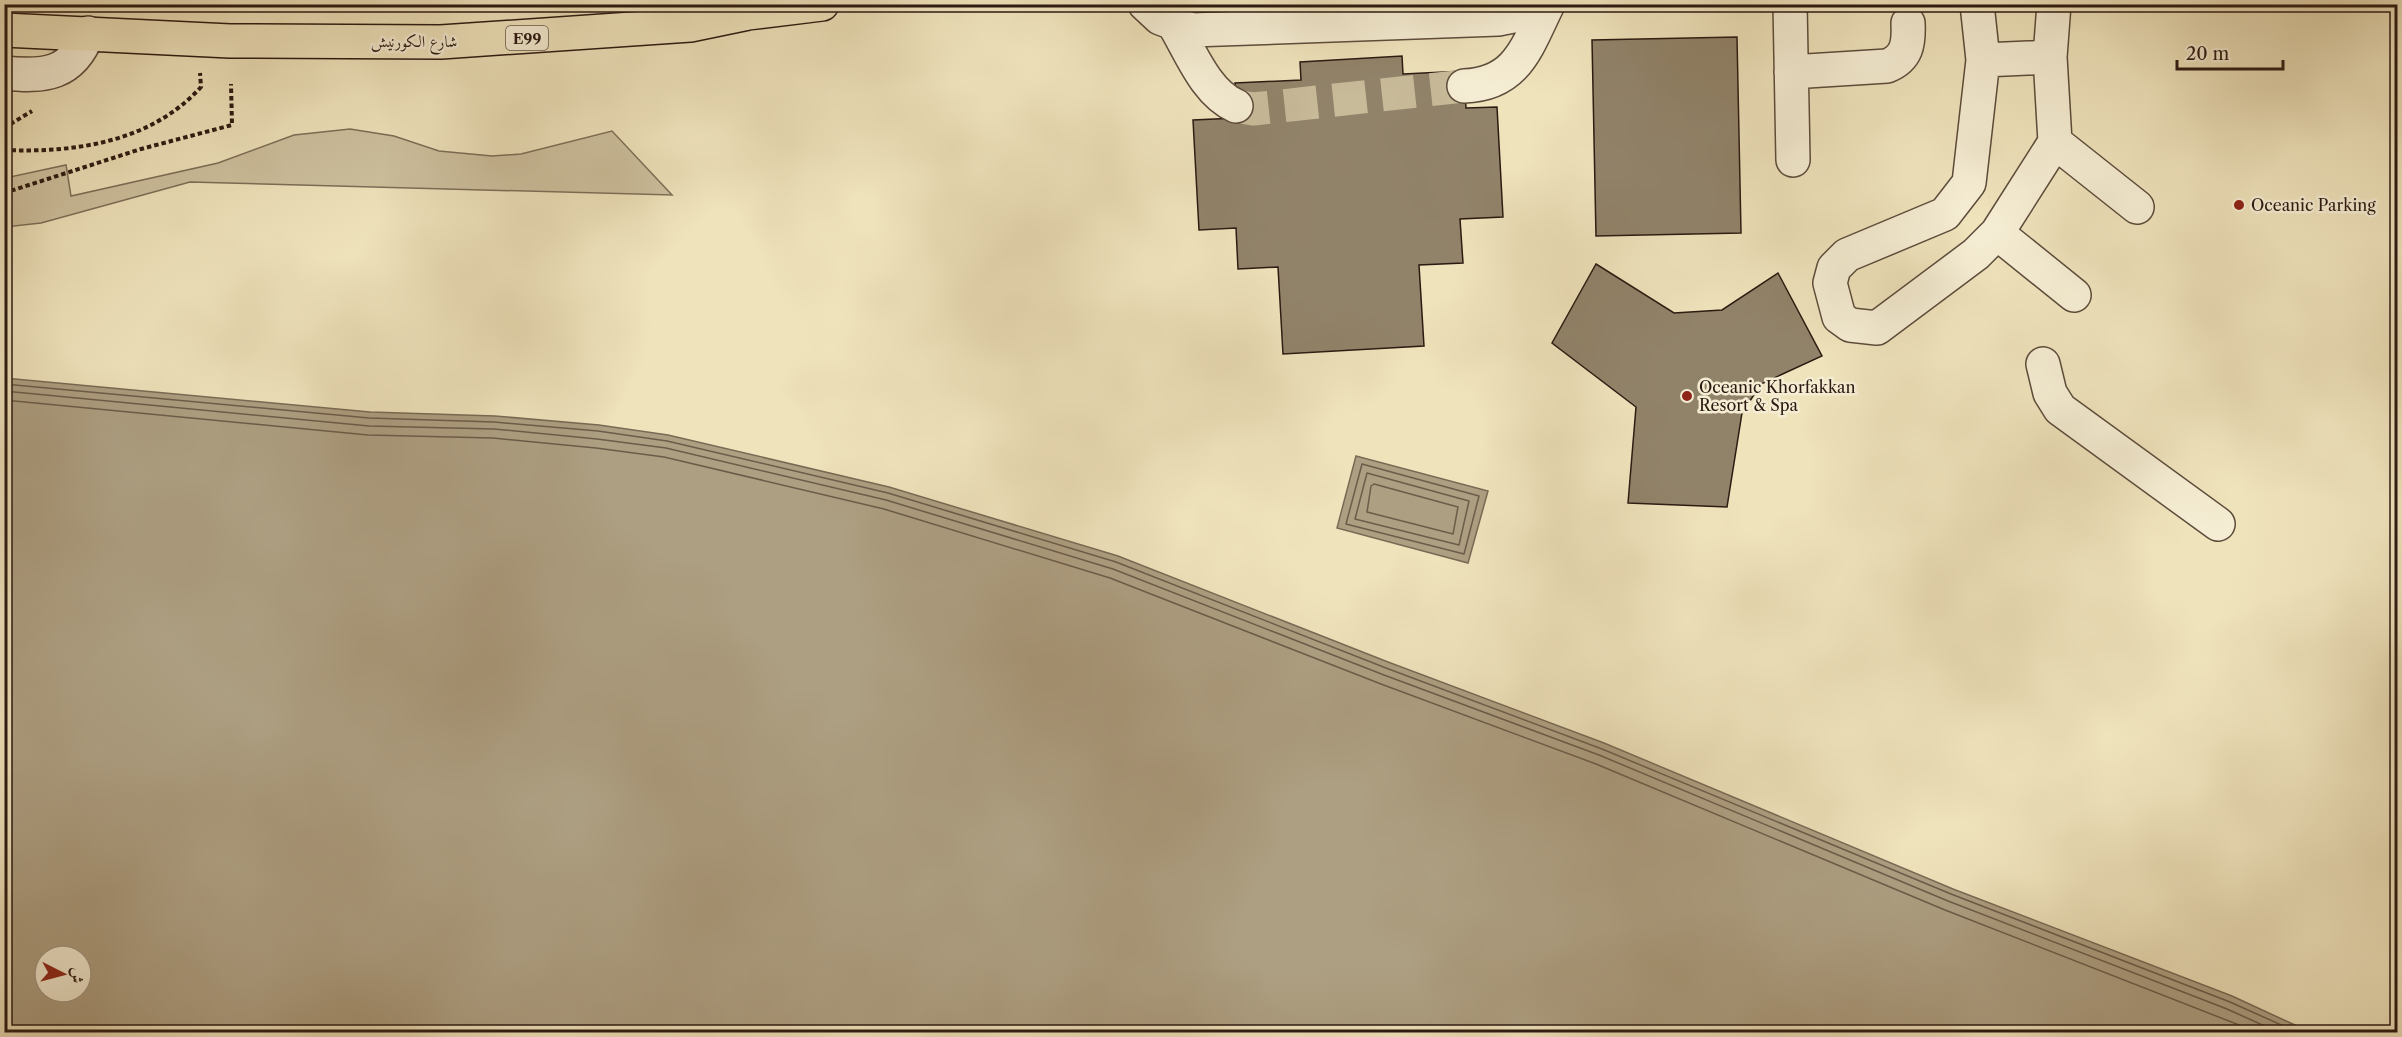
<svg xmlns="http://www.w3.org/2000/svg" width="2402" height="1037" font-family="'Libre Caslon Text',Amiri,serif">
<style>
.green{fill:#cec19f;stroke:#7d6e58;stroke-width:1.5}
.water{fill:#ad9f82;stroke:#796a55;stroke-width:1.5;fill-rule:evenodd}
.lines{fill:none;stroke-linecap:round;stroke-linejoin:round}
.shore{stroke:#6c5c4a;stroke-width:1.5}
.building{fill:#91836a;stroke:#2c1a12;stroke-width:1.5}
.minor-tunnel{stroke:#c8bb9a;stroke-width:33;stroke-dasharray:33 16;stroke-linecap:butt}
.minor-casing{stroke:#5d4c3c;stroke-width:36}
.highway-casing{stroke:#2c1a12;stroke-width:36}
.path{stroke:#2c1a12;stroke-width:4;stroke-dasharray:4.5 3;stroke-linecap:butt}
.minor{stroke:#f5edd3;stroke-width:33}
.highway{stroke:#efe3bc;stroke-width:33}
.poi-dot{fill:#8f2418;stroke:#f5edd3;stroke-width:2}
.labels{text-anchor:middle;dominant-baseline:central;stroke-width:5;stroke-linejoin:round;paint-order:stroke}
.shield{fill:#f5edd3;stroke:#68594c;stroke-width:1.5}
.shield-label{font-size:15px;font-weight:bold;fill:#2c1a12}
.street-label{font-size:16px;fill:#2c1a12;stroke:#f5edd3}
.poi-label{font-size:16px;fill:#2c1a12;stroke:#f5edd3;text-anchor:start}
</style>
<rect width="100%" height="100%" fill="#efe3bc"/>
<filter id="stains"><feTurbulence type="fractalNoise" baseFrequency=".00333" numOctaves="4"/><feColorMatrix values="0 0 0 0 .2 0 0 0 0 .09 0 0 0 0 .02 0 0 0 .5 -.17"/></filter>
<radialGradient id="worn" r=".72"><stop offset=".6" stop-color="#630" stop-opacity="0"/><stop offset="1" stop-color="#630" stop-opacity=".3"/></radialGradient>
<!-- green -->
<path class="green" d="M350 129 394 136 439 151 492 156 521 154 612 131 672 195 190 182 41 223 5 227V178L66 165 71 196 218 163 294 135Z"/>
<!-- water -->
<path class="water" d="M4 378 370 412 495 416 599 425 668 435 889 487 1118 556 1388 662 1604 743 1953 889 2232 996 2310 1032H5ZM45 956H81V992H45Z
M1356 456 1488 491 1468 563 1337 528Z"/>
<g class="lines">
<!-- shore -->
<path class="shore" d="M4 384 369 418 494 422 598 431 667 441 888 493 1116 562 1386 668 1602 749 1951 894 2230 1002 2297 1032
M4 391 369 426 494 429 597 439 666 448 886 500 1113 569 1384 675 1599 755 1948 901 2227 1009 2278 1032
M4 400 368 435 493 438 596 448 664 457 884 509 1110 578 1381 684 1596 764 1945 910 2257 1032
M1362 464 1479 496 1464 554 1346 524Z
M1367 473 1469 501 1459 545 1355 519Z
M1374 484 1458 507 1453 534 1367 512 1371 486Z"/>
</g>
<!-- building -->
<path class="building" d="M1737 37 1741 233 1596 236 1592 40Z
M1402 56 1403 74 1464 71 1466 108 1497 107 1503 217 1460 219 1463 263 1419 265 1424 346 1283 354 1278 267 1238 269 1236 228 1199 230 1193 120 1237 118 1235 83 1301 80 1300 62Z
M1596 264 1674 313 1722 310 1778 273 1822 356 1761 384 1742 413 1727 507 1628 503 1636 407 1552 343Z"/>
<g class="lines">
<!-- minor-tunnel -->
<path class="minor-tunnel" d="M1236 106 1253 109 1464 86"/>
<!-- minor casing -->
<g class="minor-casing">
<path id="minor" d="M1145 4 1160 18 1192 30 1498 19 1523 14 1546 4
M1790 4 1793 160
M1977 4 1983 60 1969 183 1945 214 1847 255 1834 268 1830 283 1839 317 1850 325 1877 328 1976 254 1997 233 2055 142 2050 57 2054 4
M1175 26C1191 53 1206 93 1236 106
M1983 60 2050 57
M1791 72 1887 66C1907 58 1909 44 1908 23
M4 73C45 77 72 75 88 33
M1464 86C1518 84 1527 46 1548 4
M2055 142 2137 207
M1997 233 2074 295
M2043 364 2050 393 2060 409 2218 524"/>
</g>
<!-- highway casing -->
<g class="highway-casing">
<path id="highway" d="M4 30 230 41 441 42 690 25 748 13 822 4"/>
</g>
<!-- path -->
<path class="path" d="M4 128 32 111
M4 150C76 153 151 142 201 87L200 73
M4 193 141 149 232 125 231 84"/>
<!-- minor -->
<use href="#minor" class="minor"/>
<!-- highway -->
<use href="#highway" class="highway"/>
</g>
<!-- markers -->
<g class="poi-dot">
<circle cx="2239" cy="205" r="6"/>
<circle cx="1687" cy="396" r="6"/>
</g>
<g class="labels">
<!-- shield labels -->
<rect class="shield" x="506" y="26" width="42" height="24" rx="4.5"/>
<g class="shield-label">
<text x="527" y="38">E99</text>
</g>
<!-- street labels -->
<g class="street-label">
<text x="414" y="41">شارع الكورنيش</text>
</g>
<!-- poi labels -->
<g class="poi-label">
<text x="2251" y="205">Oceanic Parking</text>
<text x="1699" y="387">Oceanic Khorfakkan<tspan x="1699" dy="18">Resort &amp; Spa</tspan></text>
</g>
</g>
<!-- margin -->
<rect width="2402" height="1037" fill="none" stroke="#efe3bc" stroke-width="24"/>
<rect x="6" y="6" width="2390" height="1025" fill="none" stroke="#2c1a12" stroke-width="3"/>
<rect x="12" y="12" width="2378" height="1013" fill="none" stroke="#2c1a12" stroke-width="1.5"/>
<!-- north arrow -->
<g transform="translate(63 974) rotate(96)"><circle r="28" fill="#f5edd3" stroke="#a59986" stroke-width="1.5"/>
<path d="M0-4.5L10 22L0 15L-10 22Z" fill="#8f2418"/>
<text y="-9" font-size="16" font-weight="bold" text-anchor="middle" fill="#2c1a12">ش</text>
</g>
<!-- scale -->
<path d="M2177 60v9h106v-9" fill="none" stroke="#2c1a12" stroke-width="3"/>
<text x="2186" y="60" font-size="18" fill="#2c1a12" stroke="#f5edd3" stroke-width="4.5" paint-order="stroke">20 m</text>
<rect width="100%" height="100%" filter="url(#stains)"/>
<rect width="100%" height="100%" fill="url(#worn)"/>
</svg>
